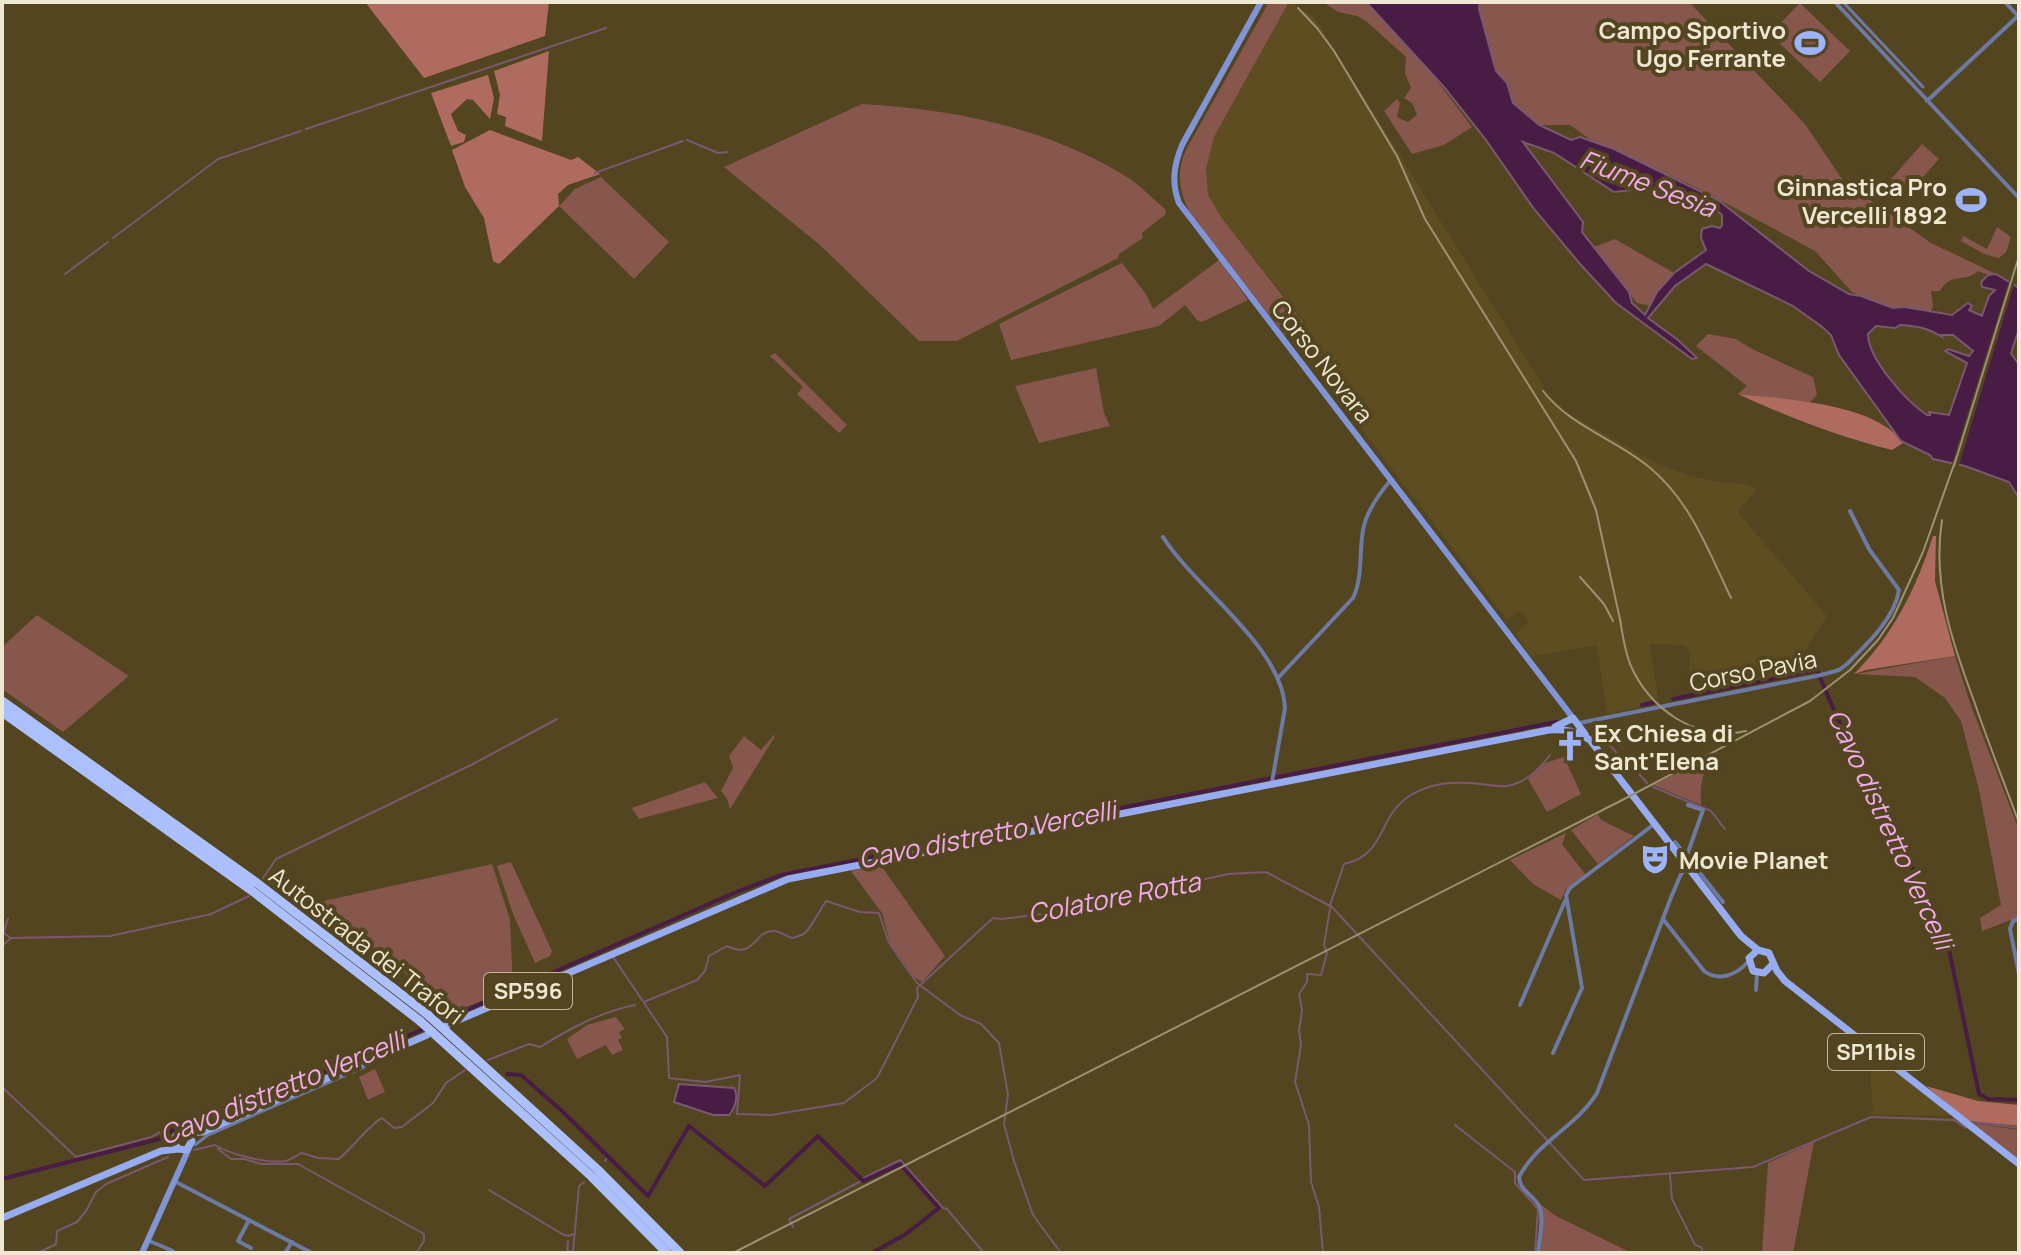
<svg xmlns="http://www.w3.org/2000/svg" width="2021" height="1255" font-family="Manrope,sans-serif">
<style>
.built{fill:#5d4d20}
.green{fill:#87564d}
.forest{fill:#b06b60}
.water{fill:#491c46;stroke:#7a5970;stroke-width:2;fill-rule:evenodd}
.pier{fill:#524520}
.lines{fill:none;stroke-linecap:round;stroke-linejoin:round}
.stream{stroke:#7a5970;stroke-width:2}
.canal{stroke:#491c46;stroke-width:4}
.pedestrian{stroke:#6c7aa4;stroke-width:3}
.minor{stroke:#6c7aa4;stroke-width:4}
.secondary{stroke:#8095d8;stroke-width:6}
.primary{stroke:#96abf0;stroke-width:7}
.motorway{stroke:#acc0fd;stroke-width:9}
.rail{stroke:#9c9174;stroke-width:2}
.motorway-bridge{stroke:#acc0fd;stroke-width:9}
.labels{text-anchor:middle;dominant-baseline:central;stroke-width:8;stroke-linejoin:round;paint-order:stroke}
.shield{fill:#524520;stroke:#bfb69d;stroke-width:2}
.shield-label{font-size:22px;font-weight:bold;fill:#eee7d2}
.poi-label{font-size:24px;font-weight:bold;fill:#eee7d2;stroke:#524520;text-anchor:end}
.street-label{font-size:24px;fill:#eee7d2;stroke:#524520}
.water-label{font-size:26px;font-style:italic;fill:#f4abed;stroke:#524520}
</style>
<rect width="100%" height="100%" fill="#524520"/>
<!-- built -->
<path class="built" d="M1289 2 1314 17 1548 394 1568 413 1654 462 1690 476 1719 482 1747 484 1757 490 1737 511 1827 616 1790 674 1711 690V687L1697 677H1688L1690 654 1685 645 1649 644 1659 703 1607 714 1597 645 1530 657 1516 633 1529 622 1519 611 1507 620 1290 335 1305 322 1221 217 1208 195 1206 183 1208 154 1214 137Z
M1869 1050 1955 1116 1873 1115Z"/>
<!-- green -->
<path class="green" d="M1269 2H1289L1214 137 1206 169 1208 195 1221 217 1303 322 1285 335 1195 221C1180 197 1174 175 1187 148Z
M1323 2H1366L1425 65 1472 127 1444 145 1412 154 1384 111 1397 99 1400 103 1397 117 1408 122 1417 115 1412 103 1404 98 1411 88 1405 73 1406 57 1366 21 1357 16 1338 12Z
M1480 2H1689L1805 124 1844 182 1931 243 1996 274 1988 275 1978 271C1964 284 1952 271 1940 291H1931L1933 306 1930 313 1905 307 1893 308 1852 292 1815 251 1765 224 1691 185 1591 140 1570 125H1539L1513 103 1507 83 1496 71 1479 9Z
M1800 3 1850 51 1820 82 1770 34Z
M862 104C953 109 1049 128 1127 177 1141 186 1153 199 1165 209L1166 214 1142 233 1143 238 1119 254 1118 258 957 341H919L820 245 724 167Z
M1922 144 1939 159 1908 194 1891 179Z
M601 177 669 242 634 279 559 206 575 189Z
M1997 227 2011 237 2006 252 1999 258 1984 254 1961 241 1963 236 1987 249Z
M1615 239 1674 273 1657 292 1651 306 1637 303 1594 247Z
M1219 260 1248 300 1202 322 1197 320 1185 305 1159 326 1011 360 999 324 1122 263 1146 294 1153 309Z
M1708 334 1736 339 1752 349 1813 377 1817 395 1810 402 1738 394 1747 386 1696 346Z
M775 353 847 425 839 433 797 394 803 387 770 356Z
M1096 368 1104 413 1110 426 1039 443 1015 386Z
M37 615 129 676 63 732 2 689V647Z
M1955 656 1970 703 2019 830V917L1982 931 1980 918 2001 905 1979 790 1961 721 1945 698 1915 677 1855 674Z
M775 734 774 738 730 809 727 799 721 791 733 768 729 756 744 736 761 750Z
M1719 752C1702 768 1700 783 1701 805L1653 785Z
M1564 757 1581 794 1547 812 1528 779 1545 763Z
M705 782 718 798 639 819 632 808Z
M1598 814 1601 820 1634 836 1598 864 1571 830Z
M1566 833 1562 844 1585 874 1565 890 1561 900 1533 884 1510 860Z
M511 862 552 951 550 956 535 963 513 914 497 866Z
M492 864 510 919 513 988 454 1012 326 911 310 904Z
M880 864 945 956 922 982 914 977 890 943 882 913 851 871Z
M616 1017 625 1029 619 1032 622 1038 618 1040 623 1050 612 1055 606 1045 577 1059 567 1039 587 1025Z
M375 1069 385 1092 368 1100 359 1077Z
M1972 1123 2019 1130V1160Z
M1814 1142 1793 1253 1762 1252 1768 1163Z
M1539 1203 1556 1216 1632 1253H1540L1543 1216Z"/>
<!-- forest -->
<path class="forest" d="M365 2H549L545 36 424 78Z
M549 51 542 141 505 126 506 117 497 114 500 95 494 71Z
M488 75 494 98 490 119 473 100 467 99 451 114 458 131 466 135 464 142 451 146 431 93Z
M490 130 571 160 578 157 600 174 568 185 558 194 559 206 499 264 493 261 484 218 465 187 452 150Z
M1738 394C1783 399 1876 403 1903 443L1892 450C1839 437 1788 417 1738 394Z
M1933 536H1936L1935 581 1955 656 1866 670 1854 674C1893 635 1916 589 1933 536Z
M1926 1086 1978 1101 2019 1105V1126L1968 1121Z"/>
<!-- water -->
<path class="water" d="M1366 2H1480L1479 9 1496 71 1507 83 1513 103 1539 125 1571 140 1580 137 1614 149 1718 200 1809 271 1849 294 1861 296 1893 308 1905 307 1952 315 1968 303 1972 306 1969 310 1982 316 1989 296 1995 290 1982 287 1981 282 1988 275 1996 274 2019 288V329L2011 353 2019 365V498L2009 482 1965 466 1933 459 1930 455 1901 441 1839 355 1831 335 1821 326 1793 306 1706 264 1675 286 1648 318 1678 340 1697 358 1692 359 1616 303 1581 265 1534 209 1486 140 1444 87ZM1523 142 1554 153 1614 192 1651 188 1715 209 1722 215V225L1720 228 1712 226 1702 229 1701 238 1706 250 1674 273 1657 292 1645 315 1632 303 1629 292 1582 232 1583 222ZM1900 325C1917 326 1928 328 1942 337L1941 335H1953L1973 351 1969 356 1948 349 1945 351 1967 363 1949 415 1929 412 1930 415H1927C1907 402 1868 359 1868 334L1876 326 1895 328Z
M679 1084 734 1088C739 1096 735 1108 729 1115H713L674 1102Z"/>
<!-- pier -->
<path class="pier" d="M2010 278 2015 281 1958 468 1951 467Z"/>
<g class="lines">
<!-- stream -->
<path class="stream" d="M306 129 606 28
M687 140 718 153 727 152
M595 173 683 141
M113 238 218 159 301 131
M65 274 108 242
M1596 743C1612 740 1618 756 1626 766L1633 767 1647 783
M1653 787 1711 811 1725 829
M263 878 276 859 473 764 557 719
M2 932 11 938 110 936 211 914 249 896
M2 937 8 919
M2 946 10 939
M613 957 667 1037 669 1078 705 1082 740 1075 737 1114 771 1115 844 1103 877 1078 918 997 917 988 993 918 1002 919 1058 912 1228 874 1266 872 1332 907 1584 1180 1753 1167 1871 1117 1954 1120 1966 1128 1968 1126
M644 1002 697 980 705 971 709 956 727 946C756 960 753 930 774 931 780 931 787 937 793 938L804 934 810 927 826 901 860 912 879 913 889 943 917 983 960 1015 981 1024 999 1043 1008 1095 1004 1124 1014 1161 1033 1215 1061 1253
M488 1060 529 1044 540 1047C571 1028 600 1012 635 1005
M2 1087 76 1157 151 1137 179 1122H207
M1973 1122 2019 1128
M1455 1125 1515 1172V1183L1538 1209 1535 1253
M218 1149 231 1159H244L261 1164H298L424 1234V1241L416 1253
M194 1150 215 1145C229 1154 267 1164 285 1161 291 1160 296 1155 302 1153L318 1158 339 1159C350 1150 372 1122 382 1118L394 1128 402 1127 433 1103 446 1083 465 1070
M605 1161 608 1156
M1670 1175 1672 1199 1695 1245 1701 1247 1703 1253
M864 1178 900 1160 943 1208 947 1209 984 1253
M489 1190 562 1234 568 1236 574 1234
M793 1227 789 1219 863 1180
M567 1251 573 1252 579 1186 584 1182
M38 1253 56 1244 57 1231 77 1222 86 1211 96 1192 106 1184 168 1157
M567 1253 568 1241
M1323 1253 1319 1207 1311 1182 1309 1125 1295 1082 1301 1045 1299 1031 1302 1010 1299 994 1307 982V974L1321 975 1327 953 1324 945 1331 902 1344 864C1385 855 1378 820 1405 799 1428 782 1454 781 1481 784 1491 785 1502 788 1512 785 1527 781 1541 767 1550 755"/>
<!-- canal -->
<path class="canal" d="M1673 699 1817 670 1838 720 1946 935 1979 1094 1988 1099 2019 1100
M1642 705 1655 702
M442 1021 734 893 781 875 1556 722
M507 1074 521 1075 562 1111 648 1196 689 1126 765 1186 818 1136 863 1181 900 1164 939 1208 906 1234 872 1253
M2 1179 159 1139 180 1125 199 1126 421 1030"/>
<!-- pedestrian -->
<path class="pedestrian" d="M1843 2 1923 87
M192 1143 195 1145 208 1135 364 1067"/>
<!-- minor -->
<path class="minor" d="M1835 2 2019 198
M2005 2 2018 16
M1927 101 2019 15
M1163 537C1195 588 1282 646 1285 708L1272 782
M1278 678 1353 598C1363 577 1359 552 1363 530 1366 513 1379 494 1390 481
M1579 723 1821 675 1839 670 1847 664C1867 644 1895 618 1899 590L1869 549 1850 511
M1675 842 1723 902
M1686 858 1703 810 1688 805
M1663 919 1704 971C1719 982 1736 975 1748 962
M2019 919 2013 921 2010 929 2019 974
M1756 990 1757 973
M1520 1005 1565 901
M1553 1053 1582 988 1566 895 1570 888 1653 825
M174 1181 312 1253
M249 1220 238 1241 251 1248
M147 1240 173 1251
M285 1253 292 1242
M1538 1253C1539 1240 1544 1220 1540 1208 1535 1195 1520 1192 1519 1177 1537 1142 1577 1126 1597 1093L1670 900 1681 874 1688 867"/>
<!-- secondary -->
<path class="secondary" d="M1261 2 1182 145C1174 165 1171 182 1179 203L1573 718
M142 1253 190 1146"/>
<!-- primary -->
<path class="primary" d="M1555 727 1573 718 1585 734
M1758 950 1749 958 1753 971 1764 973 1773 964
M447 1025 788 879 1549 730C1566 729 1576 731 1590 740L1741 936 1758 950 1769 953 1777 971 1785 981 2019 1164
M187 1133 192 1141 186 1150 178 1149 173 1140 178 1133 203 1132 427 1035
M2 1218 161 1151 178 1149"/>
<!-- motorway -->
<path class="motorway" d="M2 701 257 883 427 1014
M2 712 251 890 420 1021"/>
<!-- rail -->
<path class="rail" d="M1298 8 1317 28 1334 51 1397 156 1425 219 1576 461 1596 510 1621 624
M1543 391C1570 426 1615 439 1649 467 1690 500 1709 552 1731 598
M1954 466 2019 256
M1942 520C1932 584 1952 642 1974 701 1988 742 2004 782 2019 823
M1580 577 1604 604 1613 621
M1619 614C1622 631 1624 648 1630 664 1649 708 1696 743 1746 731
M733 1253 1632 795 1810 701 1850 670 1878 640 1893 618 1923 552 1957 456"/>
<!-- motorway-bridge -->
<path class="motorway-bridge" d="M427 1014 598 1170 680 1253
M420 1021 591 1176 667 1253"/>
</g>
<!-- icons -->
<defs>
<g id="stadium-bare" transform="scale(2.4)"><path d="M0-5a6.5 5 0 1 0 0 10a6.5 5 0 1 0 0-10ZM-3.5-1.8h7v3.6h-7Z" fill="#9db4fd" stroke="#524520" stroke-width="2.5" paint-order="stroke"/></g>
<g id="church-bare" transform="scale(2.4)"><path d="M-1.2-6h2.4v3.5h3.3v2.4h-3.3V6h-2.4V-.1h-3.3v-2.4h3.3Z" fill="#9db4fd" stroke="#524520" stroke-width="2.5" paint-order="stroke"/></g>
<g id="theatre-bare" transform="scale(2.4)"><path d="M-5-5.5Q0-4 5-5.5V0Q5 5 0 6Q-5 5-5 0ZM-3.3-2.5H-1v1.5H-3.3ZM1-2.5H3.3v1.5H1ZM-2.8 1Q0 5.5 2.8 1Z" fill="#9db4fd" stroke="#524520" stroke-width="2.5" paint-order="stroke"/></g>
</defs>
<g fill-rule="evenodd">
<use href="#stadium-bare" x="1810" y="43"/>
<use href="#stadium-bare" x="1971" y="200"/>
<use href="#church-bare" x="1570" y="746"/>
<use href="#theatre-bare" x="1655" y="859"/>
</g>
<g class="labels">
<!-- shield labels -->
<g class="shield">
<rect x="484" y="973" width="88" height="36" rx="6"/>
<rect x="1828" y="1034" width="96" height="36" rx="6"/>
</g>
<g class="shield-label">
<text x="528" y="991">SP596</text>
<text x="1876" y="1052">SP11bis</text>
</g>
<!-- poi labels -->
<g class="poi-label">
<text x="1786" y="29">Campo Sportivo<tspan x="1786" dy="28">Ugo Ferrante</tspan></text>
<text x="1947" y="186">Ginnastica Pro<tspan x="1947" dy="28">Vercelli 1892</tspan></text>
<text x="1594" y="732" text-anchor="start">Ex Chiesa di<tspan x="1594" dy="28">Sant'Elena</tspan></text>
<text x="1679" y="859" text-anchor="start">Movie Planet</text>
</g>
<!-- street labels -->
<g class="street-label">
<text transform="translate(1323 361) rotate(52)">Corso Novara</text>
<text transform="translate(1753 670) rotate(-11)">Corso Pavia</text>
<text transform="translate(367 945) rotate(38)">Autostrada dei Trafori</text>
</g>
<!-- water labels -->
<g class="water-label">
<text transform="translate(1648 183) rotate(21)">Fiume Sesia</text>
<text transform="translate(1891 829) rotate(65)">Cavo distretto Vercelli</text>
<text transform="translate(987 834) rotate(-11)">Cavo distretto Vercelli</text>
<text transform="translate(1114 897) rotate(-11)">Colatore Rotta</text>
<text transform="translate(282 1087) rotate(-22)">Cavo distretto Vercelli</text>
</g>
</g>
<!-- border -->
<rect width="2021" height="1255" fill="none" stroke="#eee7d2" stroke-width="8"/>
</svg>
